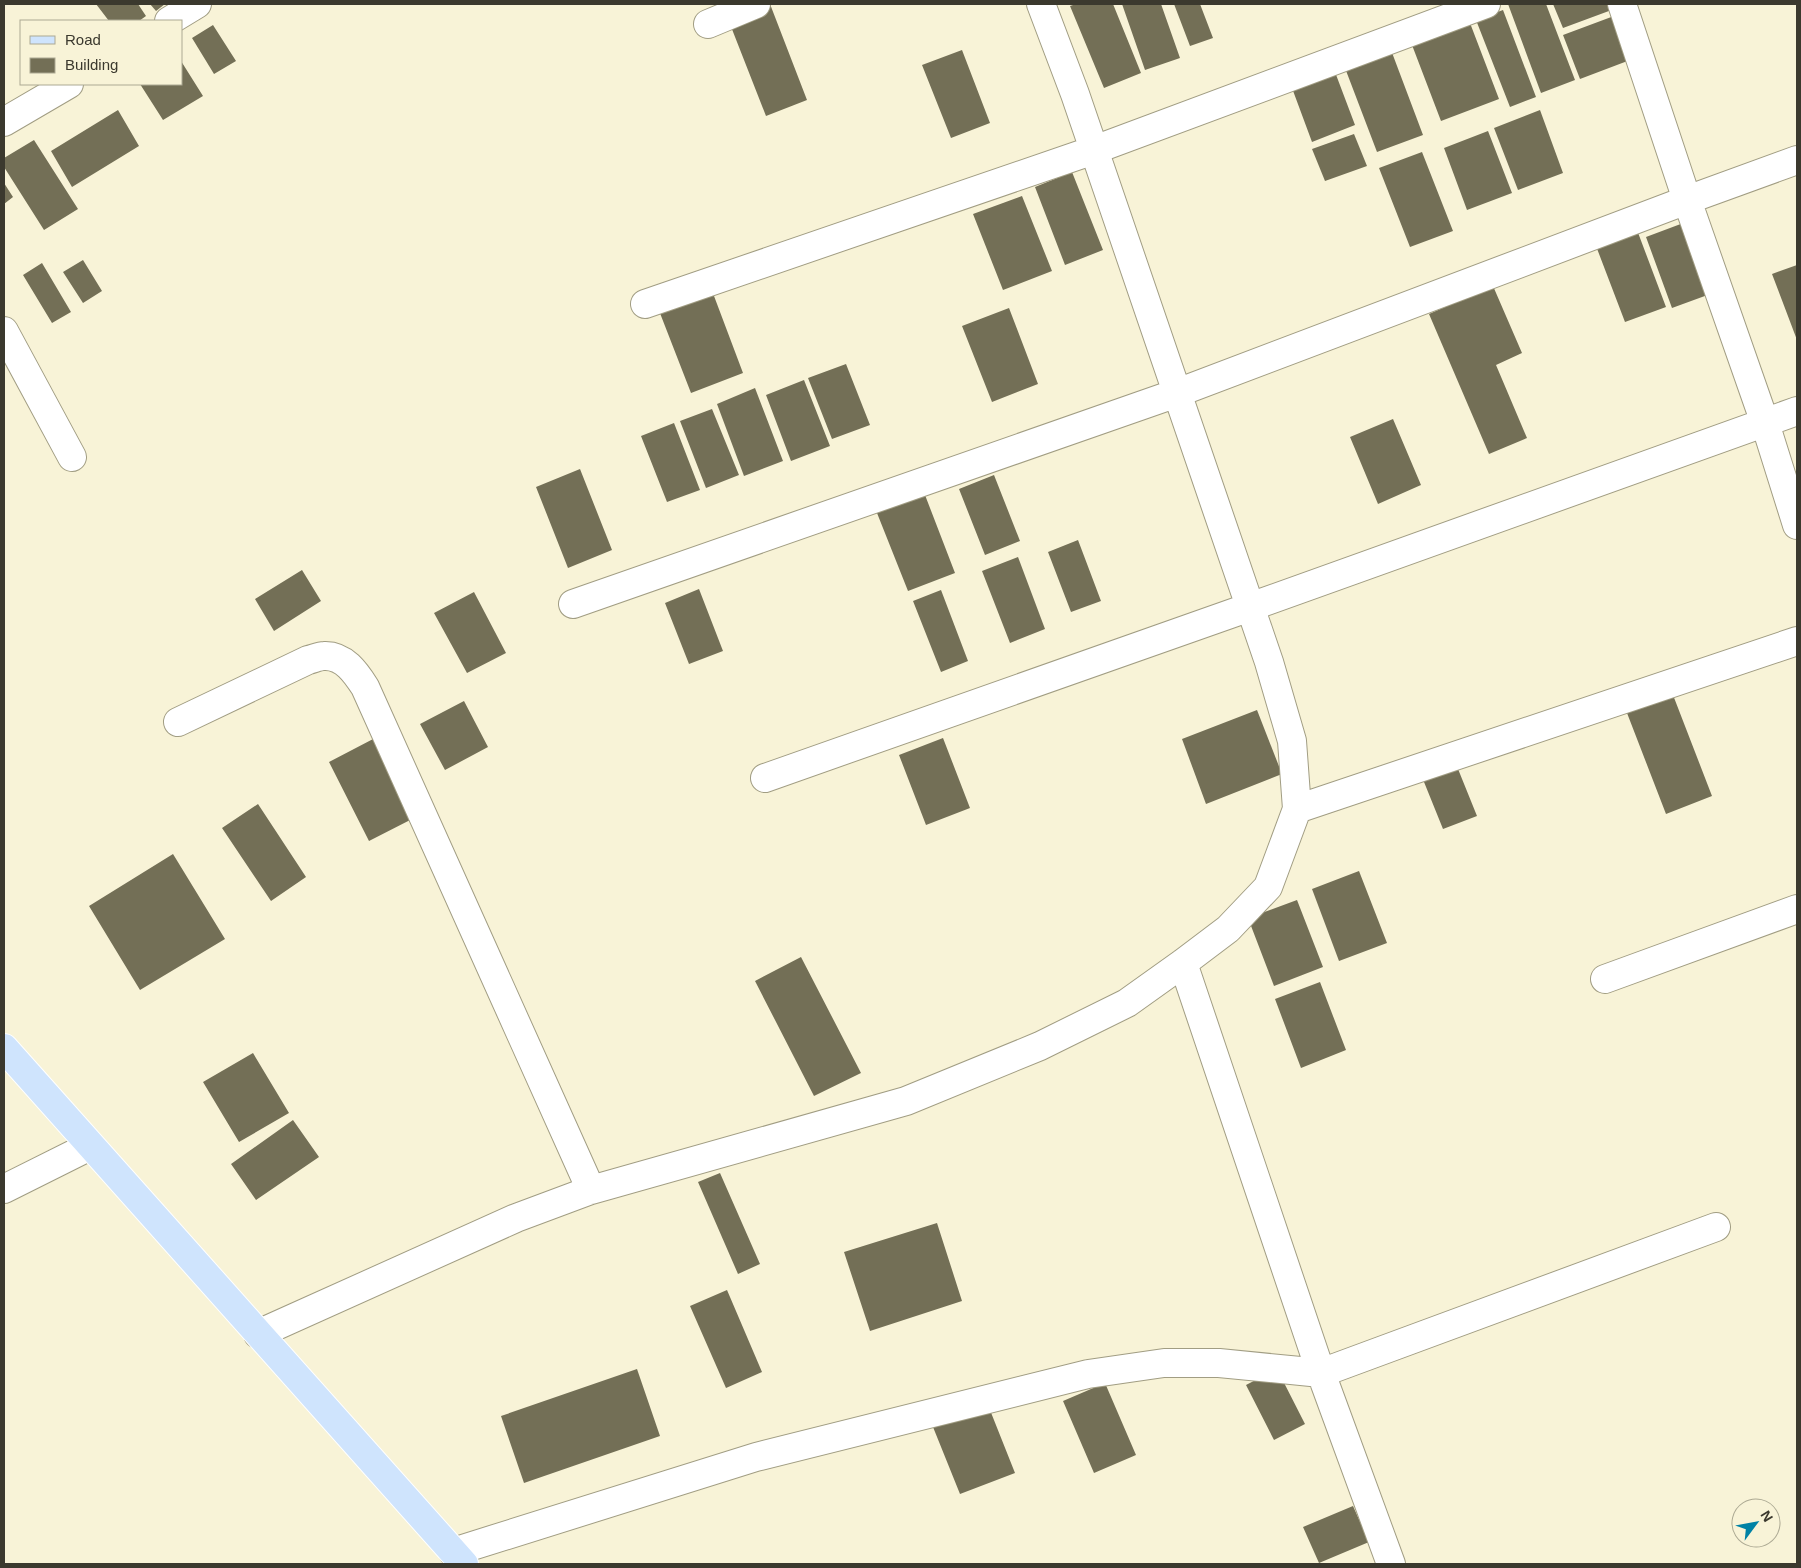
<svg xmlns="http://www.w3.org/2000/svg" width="1801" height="1568" font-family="Arial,sans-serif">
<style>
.building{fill:#736f56}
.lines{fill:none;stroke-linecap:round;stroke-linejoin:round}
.minor-casing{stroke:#a19d83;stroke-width:30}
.major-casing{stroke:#fff;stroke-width:30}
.minor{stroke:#fff;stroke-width:28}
.major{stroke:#cfe4fd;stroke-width:28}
</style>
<rect width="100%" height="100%" fill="#f8f3d7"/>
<!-- building -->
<path class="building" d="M96 4H138L146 16 139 21H109Z
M150 4H165L156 11Z
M770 4 807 100 766 116 728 19Z
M1076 4H1113L1141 73 1104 88 1070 6Z
M1122 4H1161L1180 58 1145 70Z
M1174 4H1200L1213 38 1190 46Z
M1508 4H1546L1575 80 1541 93Z
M1553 4H1615L1617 8 1563 28Z
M1503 10 1536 97 1510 107 1476 20Z
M1622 13 1638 57 1580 79 1563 35Z
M1470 23 1499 99 1441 121 1412 45Z
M213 25 236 61 214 74 192 38Z
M962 50 990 123 951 138 922 65Z
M1391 50 1423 135 1377 152 1345 68Z
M181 61 203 96 163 120 140 84H181Z
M1335 72 1355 125 1312 142 1292 88Z
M118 110 139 146 72 187 51 151Z
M1540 110 1563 173 1518 190 1494 128Z
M1488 131 1512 193 1467 210 1444 148Z
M1354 134 1367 166 1325 181 1312 149Z
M34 140 78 209 44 230 4 167V158Z
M1422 152 1453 231 1410 247 1379 168Z
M1072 172 1103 250 1065 265 1035 187Z
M4 183 13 197 4 204Z
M1022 196 1052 271 1003 290 973 214Z
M1686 222 1713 293 1672 308 1646 237Z
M1637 230 1666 307 1625 322 1596 246Z
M83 260 102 291 83 303 63 272Z
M42 263 71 312 52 323 23 275Z
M1797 265V340L1772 274Z
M1493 286 1522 353 1496 365 1527 438 1489 454 1429 314Z
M711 288 743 373 691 393 658 308Z
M1009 308 1038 384 992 402 962 326Z
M846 364 870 425 832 439 808 378Z
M804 380 830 446 791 461 766 395Z
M755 388 783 461 744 476 717 404Z
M712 409 739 475 706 488 680 421Z
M1393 419 1421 485 1378 504 1350 437Z
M674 423 700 490 667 502 641 436Z
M580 469 612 550 568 568 536 487Z
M994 475 1020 541 985 555 959 489Z
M925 495 955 573 908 591 877 513Z
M1078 540 1101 601 1071 612 1048 552Z
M1018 557 1045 629 1010 643 982 571Z
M302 570 321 601 274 631 255 599Z
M699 589 723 651 689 664 665 603Z
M941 590 968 661 941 672 913 601Z
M474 592 506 653 467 673 434 613Z
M1673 695 1712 796 1666 814 1627 713Z
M464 701 488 747 445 770 420 724Z
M1257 710 1282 774 1206 804 1182 739Z
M375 738 416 817 369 841 329 762Z
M943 738 970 808 926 825 899 755Z
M1456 764 1477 816 1443 829 1422 777Z
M258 804 306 877 271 901 222 828Z
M173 854 225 939 140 990 89 906Z
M1359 871 1387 943 1339 961 1312 889Z
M1297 900 1323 967 1274 986 1248 918Z
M801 957 861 1073 814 1096 755 981Z
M1320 982 1346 1050 1301 1068 1275 999Z
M253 1053 289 1113 239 1142 203 1082Z
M293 1120 319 1157 256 1200 231 1164Z
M720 1173 760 1264 738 1274 698 1182Z
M937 1223 962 1301 870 1331 844 1252Z
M727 1290 762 1372 726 1388 690 1306Z
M637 1369 660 1436 524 1483 501 1416Z
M1277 1369 1305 1424 1274 1440 1246 1385Z
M1105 1383 1136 1455 1094 1473 1063 1401Z
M988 1405 1015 1473 960 1494 933 1427Z
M1353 1506 1369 1542 1319 1563 1303 1527Z"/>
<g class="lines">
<!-- minor casing -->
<g class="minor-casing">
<path id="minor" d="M1622 4 1687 200 1765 423 1797 525
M169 21 197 4
M708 24 756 4
M4 122 69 84
M645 304 1094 150 1486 4
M4 331 72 457
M573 604 1177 393 1687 200 1797 160
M178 722 308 660C313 659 319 656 324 656 344 655 356 673 365 687L591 1190
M765 778 1250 607 1797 411
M1297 809 1797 641
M1183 963 1321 1373 1391 1564
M1605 979 1797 909
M4 1189 90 1146
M258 1334 516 1218 591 1190 906 1101 1040 1046 1127 1003 1183 963 1228 929 1268 887 1297 809 1292 741 1269 662 1075 94 1041 4
M453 1552 756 1457 1088 1374 1164 1363H1219L1321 1373 1716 1227"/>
</g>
<!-- major casing -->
<g class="major-casing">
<path id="major" d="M4 1048 464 1564"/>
</g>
<!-- minor -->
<use href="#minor" class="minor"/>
<!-- major -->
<use href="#major" class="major"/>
</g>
<!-- border -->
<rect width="1801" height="1568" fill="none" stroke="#3b392e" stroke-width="10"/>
<!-- legend -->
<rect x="20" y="20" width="162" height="65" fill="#f8f3d7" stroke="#aca993"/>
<rect x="30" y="36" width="25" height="8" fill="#cfe4fd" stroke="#aca993"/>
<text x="65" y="45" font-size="15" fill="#3b392e">Road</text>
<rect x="30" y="58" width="25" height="15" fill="#736f56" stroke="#aca993"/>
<text x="65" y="70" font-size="15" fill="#3b392e">Building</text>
<!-- north arrow -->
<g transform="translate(1756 1523) rotate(58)"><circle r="24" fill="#f8f3d7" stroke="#aca993"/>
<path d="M0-4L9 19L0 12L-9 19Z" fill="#0082a5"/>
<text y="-8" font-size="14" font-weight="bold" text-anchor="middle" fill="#3b392e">N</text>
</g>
</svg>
